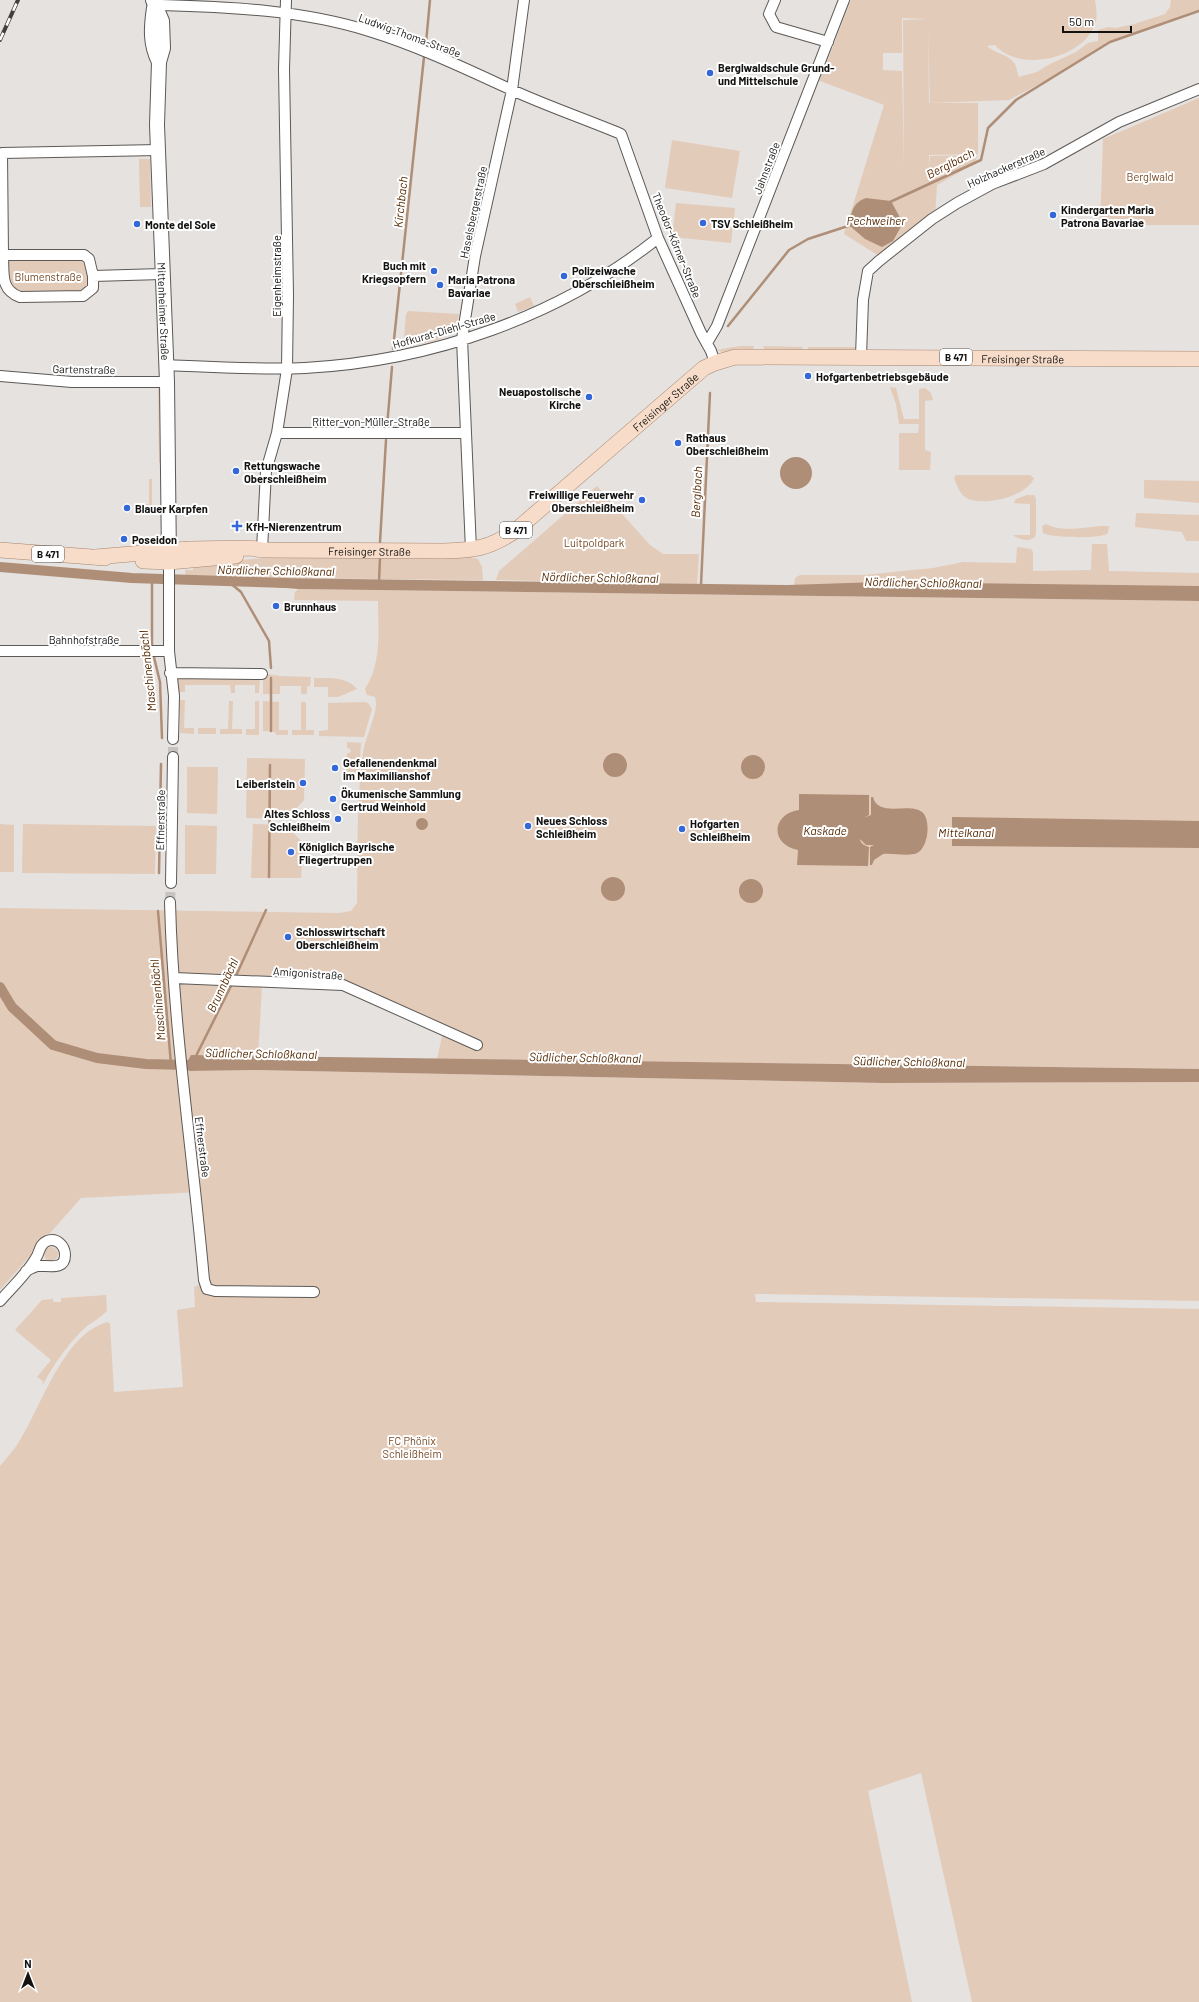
<svg xmlns="http://www.w3.org/2000/svg" width="1199" height="2002" font-family="Barlow,sans-serif">
<style>
.green{fill:#e3cbba;fill-rule:evenodd}
.water{fill:#af8e77}
.lines{fill:none;stroke-linecap:round;stroke-linejoin:round}
.stream{stroke:#af8e77;stroke-width:2.5}
.canal{stroke:#af8e77;stroke-width:10}
.street-tunnel{stroke:#c6c3c0;stroke-width:10;stroke-dasharray:10 5;stroke-linecap:butt}
.street-casing{stroke:#5c5956;stroke-width:12}
.secondary-casing{stroke:#5c5956;stroke-width:16}
.primary-casing{stroke:#a48671;stroke-width:16}
.street{stroke:#fff;stroke-width:10}
.secondary{stroke:#fff;stroke-width:14}
.primary{stroke:#f7dcc9;stroke-width:15}
.rail-casing{stroke:#403f3d;stroke-width:4}
.rail{stroke:#fff;stroke-width:2.5;stroke-dasharray:8;stroke-linecap:butt}
.poi-dot{fill:#3467d7;stroke:#fff;stroke-width:1.5}
.labels{text-anchor:middle;dominant-baseline:central;stroke-width:4;stroke-linejoin:round;paint-order:stroke}
.shield{fill:#fff;stroke:#5a5958;stroke-width:1}
.shield-label{font-size:10px;font-weight:bold;fill:#131211}
.street-label{font-size:11px;fill:#131211;stroke:#fff}
.poi-label{font-size:11px;font-weight:bold;fill:#131211;stroke:#fff;text-anchor:start}
.park-label{font-size:11px;fill:#774823;stroke:#fff}
.water-label{font-size:12px;font-style:italic;fill:#552900;stroke:#fff}
</style>
<rect width="100%" height="100%" fill="#e6e2df"/>
<!-- green -->
<path class="green" d="M851 0H1095C1096 8 1098 16 1095 24 1083 59 1019 73 995 45L987 46C995 54 1009 54 1015 64 1017 68 1017 73 1019 77L1037 72 1048 65 1076 52 1088 43 1098 41V30L1108 27 1116 28 1134 24 1165 14 1170 7 1171 0H1199V10L1111 41 1047 80 1009 100 930 103 928 30 929 103H978V154L929 155V169L930 156 977 155 976 163 937 185 935 218 879 256 844 234 884 105 812 78 826 72V64ZM902 18 928 19 903 20 904 169 902 71 883 70V53H902Z
M1199 98V225H1100L1103 139Z
M672 140 740 151 732 198 665 188Z
M139 159H150L151 207H140Z
M676 203 735 208 731 243 672 237Z
M78 258C87 263 94 280 85 288 81 291 77 292 73 293H17L9 286 8 259Z
M530 297 534 306 518 312 515 304Z
M408 311 459 314 457 328 451 334 437 340 403 348 406 314Z
M740 346H754L753 350 722 352 717 350Z
M763 346 803 347 801 350H765Z
M808 347H856L853 351 808 350Z
M158 387H162L163 463H159Z
M890 387 896 388 904 419H919V389L925 388 931 393 933 400 925 401V450L931 452 930 470H899V433H918L919 424H899L896 404Z
M956 475H1030L1034 478C1027 497 980 508 965 497 959 493 957 485 954 478Z
M149 479H152V512H145L146 504H149Z
M1144 480 1199 481V503L1144 498Z
M597 486 650 545 663 554H699L697 584 496 580 499 571Z
M1027 495H1034L1036 499V532L1035 537C1029 542 1019 540 1013 535H1030V504L1014 503 1016 499Z
M1136 513 1199 515V541H1186L1182 532 1135 527Z
M1046 524C1064 534 1089 525 1109 526L1108 533C1104 539 1050 538 1043 533L1042 526Z
M1092 544H1107L1109 571 1199 573V587L794 585 795 578 800 575H864L933 568 963 562 1016 563 1017 547 1031 549 1033 552V571L1091 570Z
M299 555 467 556 478 559 482 567 483 580 275 578V582L186 579 185 570H193V564Z
M298 589 1199 601V1069L437 1059 443 1032 340 987 262 986 258 1057 191 1055 190 1071 256 1070 883 1083 1199 1082V1301L755 1294 756 1302 1199 1309V2002H972L921 1773 868 1791 912 2002H0V1466C6 1459 12 1452 17 1445 41 1409 62 1334 108 1322L110 1324 114 1392 183 1387 177 1310 195 1307 194 1287 208 1281 199 1192 81 1198 0 1290V908L339 913 351 911 357 903C358 854 356 801 363 753 365 737 380 710 375 697L367 695 365 689C382 663 378 631 378 601L294 600 295 592Z
M266 674 281 676 311 677 310 686 307 687V694H301V686H280V694H263V678Z
M177 677 260 678 259 693H255V685H235V693H231L230 685H185V692H179Z
M314 678C328 678 347 676 357 689L338 697H328V687H314Z
M180 700H185L184 728H194V734L180 733Z
M229 701H233L232 729H242V734H220V729H228Z
M255 701H259V735H246V729H255Z
M263 701 279 702V730H288V735H276L275 732 263 731Z
M301 702H306V730H314V735H292V730H301Z
M364 702 368 703 372 709 364 737 319 736V731L328 730V703Z
M198 728H216V734H198Z
M347 742 361 743 359 779 355 782H346L347 754 351 752 350 749 347 748Z
M247 758 305 759 304 800 287 819 246 818Z
M187 767H218L217 814 187 813Z
M0 824 14 825V872H0Z
M23 824 156 826 155 874 22 873Z
M253 824 286 825 303 843 301 878H251Z
M185 825 217 826 216 874H185Z
M44 1254a7 7 0 1 1 14 0a7 7 0 1 1-14 0Z
M106 1295 107 1311C101 1317 94 1321 87 1326 68 1343 54 1364 42 1386L43 1381 37 1377 51 1360 15 1330 42 1300 53 1299V1302H61V1298Z"/>
<!-- water -->
<path class="water" d="M866 198 891 201 903 223 893 241 882 247 865 239 850 226C851 213 852 203 866 198Z
M780 473a16 16 0 1 1 32 0a16 16 0 1 1-32 0Z
M275 578 788 585 879 582 1199 586V601L298 589 275 587Z
M603 765a12 12 0 1 1 24 0a12 12 0 1 1-24 0Z
M741 767a12 12 0 1 1 24 0a12 12 0 1 1-24 0Z
M799 794 869 795V815L863 818 859 827 863 818 871 815V797H873C878 818 909 802 922 812 932 820 928 852 914 854 904 856 893 853 883 854L874 860 872 865H870V847L874 845H866L860 839C860 843 865 846 869 847L868 866 797 865 798 850C770 845 771 814 799 810Z
M952 817 1199 821V848L952 846Z
M416 824a6 6 0 1 1 12 0a6 6 0 1 1-12 0Z
M601 889a12 12 0 1 1 24 0a12 12 0 1 1-24 0Z
M739 891a12 12 0 1 1 24 0a12 12 0 1 1-24 0Z
M191 1055 1199 1069V1082L883 1083 256 1070 189 1071 186 1064Z"/>
<g class="lines">
<!-- stream -->
<path class="stream" d="M426 43 430 0
M890 202 981 160 988 128 1016 100 1110 42 1199 11
M728 326 789 250 808 239 851 225
M393 349 424 57
M387 427 392 367
M380 542 386 440
M152 579V648
M229 582 241 592 269 641 271 668
M379 582 380 558
M701 585 710 393
M153 653 160 682 162 738
M271 731V678
M159 873 161 764
M269 877 270 765
M158 911 171 1064
M235 978 266 910
M195 1058 232 984"/>
<!-- canal -->
<path class="canal" d="M0 567 132 578 287 583
M0 987 12 1007 53 1045 97 1058 146 1064 189 1065"/>
<!-- street-tunnel -->
<path class="street-tunnel" d="M173 757V739
M170 902 171 883"/>
<!-- street casing -->
<g class="street-casing">
<path id="street" d="M775 0 769 14 776 27 828 42
M155 6 161 5C231 7 302 10 369 31 418 46 464 68 512 90 547 106 585 119 621 134L658 238 701 333 711 351 715 363
M3 255C4 273 0 290 20 297L83 296 93 288V276L162 274
M93 276 89 259 84 255H3L2 153 159 150
M707 343 717 326 844 0
M861 356 863 300 868 271 879 261 932 219 957 203 992 184 1044 164 1119 122 1199 89
M165 365C212 367 259 370 305 368 431 361 559 317 658 238
M0 376 72 382H167
M277 433H464
M262 550 266 471 277 433 287 369 288 295 284 69 286 0
M471 550 462 339 475 256 512 90 524 0
M169 562V651L174 696 173 739
M0 651H169
M170 673 262 674
M171 883 173 757
M170 902C173 1028 193 1154 204 1280L207 1289 215 1291 314 1292
M174 978 343 985 477 1045
M0 1301C12 1287 28 1273 37 1256 40 1250 40 1244 47 1241 57 1237 65 1246 65 1255 65 1271 48 1265 38 1266 34 1267 30 1269 26 1271"/>
</g>
<!-- secondary casing -->
<g class="secondary-casing">
<g id="secondary">
<path id="s1" d="M153 0 162 21 163 48 159 62 157 125 167 382 169 561"/>
<path d="M154 8C151 28 150 44 159 62"/>
</g>
</g>
<!-- primary casing -->
<g class="primary-casing">
<g id="primary">
<path d="M0 550 105 558"/>
<path id="s2" d="M96 557 189 549 251 548 262 550 443 551C475 550 488 549 515 531L704 368 715 363 735 357 1199 359"/>
<path d="M143 561 169 562 236 556"/>
</g>
</g>
<!-- street -->
<use href="#street" class="street"/>
<!-- secondary -->
<use href="#secondary" class="secondary"/>
<!-- primary -->
<use href="#primary" class="primary"/>
<!-- rail casing -->
<g class="rail-casing">
<path id="rail" d="M0 40 18 0"/>
</g>
<!-- rail -->
<use href="#rail" class="rail"/>
</g>
<!-- markers -->
<g class="poi-dot">
<circle cx="710" cy="73" r="4"/>
<circle cx="1053" cy="215" r="4"/>
<circle cx="703" cy="223" r="4"/>
<circle cx="137" cy="224" r="4"/>
<circle cx="434" cy="271" r="4"/>
<circle cx="564" cy="276" r="4"/>
<circle cx="440" cy="285" r="4"/>
<circle cx="808" cy="376" r="4"/>
<circle cx="589" cy="397" r="4"/>
<circle cx="678" cy="443" r="4"/>
<circle cx="236" cy="471" r="4"/>
<circle cx="642" cy="500" r="4"/>
<circle cx="127" cy="508" r="4"/>
<path d="M235 520h4v4h4v4h-4v4h-4v-4h-4v-4h4z"/>
<circle cx="124" cy="539" r="4"/>
<circle cx="276" cy="606" r="4"/>
<circle cx="335" cy="768" r="4"/>
<circle cx="303" cy="783" r="4"/>
<circle cx="333" cy="799" r="4"/>
<circle cx="338" cy="819" r="4"/>
<circle cx="528" cy="826" r="4"/>
<circle cx="682" cy="829" r="4"/>
<circle cx="291" cy="852" r="4"/>
<circle cx="288" cy="937" r="4"/>
</g>
<g class="labels">
<!-- shield labels -->
<g class="shield">
<rect x="940" y="349" width="32" height="16" rx="3"/>
<rect x="500" y="522" width="32" height="16" rx="3"/>
<rect x="32" y="546" width="32" height="16" rx="3"/>
</g>
<g class="shield-label">
<text x="956" y="357">B 471</text>
<text x="516" y="530">B 471</text>
<text x="48" y="554">B 471</text>
</g>
<!-- street labels -->
<g class="street-label">
<text transform="translate(410 35) rotate(20)">Ludwig-Thoma-Straße</text>
<text transform="translate(1006 167) rotate(-24)">Holzhackerstraße</text>
<text transform="translate(766 168) rotate(-69)">Jahnstraße</text>
<text transform="translate(473 212) rotate(-78)">Haselsbergerstraße</text>
<text transform="translate(677 245) rotate(68)">Theodor-Körner-Straße</text>
<text transform="translate(276 276) rotate(-90)">Eigenheimstraße</text>
<text stroke="none"><textPath href="#s1" startOffset="314">Mittenheimer Straße</textPath></text>
<text transform="translate(444 330) rotate(-16)">Hofkurat-Diehl-Straße</text>
<text stroke="none"><textPath href="#s2" startOffset="994">Freisinger Straße</textPath></text>
<text transform="translate(84 369) rotate(1)">Gartenstraße</text>
<text stroke="none"><textPath href="#s2" startOffset="622">Freisinger Straße</textPath></text>
<text x="371" y="421">Ritter-von-Müller-Straße</text>
<text stroke="none"><textPath href="#s2" startOffset="274">Freisinger Straße</textPath></text>
<text x="84" y="639">Bahnhofstraße</text>
<text transform="translate(160 820) rotate(-89)">Effnerstraße</text>
<text transform="translate(308 973) rotate(4)">Amigonistraße</text>
<text transform="translate(203 1147) rotate(83)">Effnerstraße</text>
</g>
<!-- poi labels -->
<g class="poi-label">
<text x="718" y="67">Berglwaldschule Grund-<tspan x="718" dy="13">und Mittelschule</tspan></text>
<text x="1061" y="209">Kindergarten Maria<tspan x="1061" dy="13">Patrona Bavariae</tspan></text>
<text x="711" y="223">TSV Schleißheim</text>
<text x="145" y="224">Monte del Sole</text>
<text x="426" y="265" text-anchor="end">Buch mit<tspan x="426" dy="13">Kriegsopfern</tspan></text>
<text x="572" y="270">Polizeiwache<tspan x="572" dy="13">Oberschleißheim</tspan></text>
<text x="448" y="279">Maria Patrona<tspan x="448" dy="13">Bavariae</tspan></text>
<text x="816" y="376">Hofgartenbetriebsgebäude</text>
<text x="581" y="391" text-anchor="end">Neuapostolische<tspan x="581" dy="13">Kirche</tspan></text>
<text x="686" y="437">Rathaus<tspan x="686" dy="13">Oberschleißheim</tspan></text>
<text x="244" y="465">Rettungswache<tspan x="244" dy="13">Oberschleißheim</tspan></text>
<text x="634" y="494" text-anchor="end">Freiwillige Feuerwehr<tspan x="634" dy="13">Oberschleißheim</tspan></text>
<text x="135" y="508">Blauer Karpfen</text>
<text x="246" y="526">KfH-Nierenzentrum</text>
<text x="132" y="539">Poseidon</text>
<text x="284" y="606">Brunnhaus</text>
<text x="343" y="762">Gefallenendenkmal<tspan x="343" dy="13">im Maximilianshof</tspan></text>
<text x="295" y="783" text-anchor="end">Leiberlstein</text>
<text x="341" y="793">Ökumenische Sammlung<tspan x="341" dy="13">Gertrud Weinhold</tspan></text>
<text x="330" y="813" text-anchor="end">Altes Schloss<tspan x="330" dy="13">Schleißheim</tspan></text>
<text x="536" y="820">Neues Schloss<tspan x="536" dy="13">Schleißheim</tspan></text>
<text x="690" y="823">Hofgarten<tspan x="690" dy="13">Schleißheim</tspan></text>
<text x="299" y="846">Königlich Bayrische<tspan x="299" dy="13">Fliegertruppen</tspan></text>
<text x="296" y="931">Schlosswirtschaft<tspan x="296" dy="13">Oberschleißheim</tspan></text>
</g>
<!-- park labels -->
<g class="park-label">
<text x="1150" y="176">Berglwald</text>
<text x="48" y="276">Blumenstraße</text>
<text x="594" y="542">Luitpoldpark</text>
<text x="412" y="1440">FC Phönix<tspan x="412" dy="13">Schleißheim</tspan></text>
</g>
<!-- water labels -->
<g class="water-label">
<text transform="translate(950 163) rotate(-27)">Berglbach</text>
<text transform="translate(400 202) rotate(-84)">Kirchbach</text>
<text x="876" y="220">Pechweiher</text>
<text transform="translate(696 492) rotate(-87)">Berglbach</text>
<text transform="translate(276 570) rotate(1)">Nördlicher Schloßkanal</text>
<text transform="translate(600 577) rotate(1)">Nördlicher Schloßkanal</text>
<text transform="translate(923 582) rotate(1)">Nördlicher Schloßkanal</text>
<text transform="translate(147 671) rotate(-96)">Maschinenbächl</text>
<text x="825" y="830">Kaskade</text>
<text x="966" y="832">Mittelkanal</text>
<text transform="translate(222 985) rotate(-65)">Brunnbächl</text>
<text transform="translate(157 1000) rotate(-95)">Maschinenbächl</text>
<text transform="translate(261 1053) rotate(1)">Südlicher Schloßkanal</text>
<text transform="translate(585 1057) rotate(1)">Südlicher Schloßkanal</text>
<text transform="translate(909 1061) rotate(1)">Südlicher Schloßkanal</text>
</g>
</g>
<!-- north arrow -->
<g transform="translate(28 1974)" stroke="#ffffff" stroke-width="3" paint-order="stroke">
<path d="M0-3L7 15L0 10L-7 15Z" fill="#131211"/>
<text y="-6" font-size="11" font-weight="bold" text-anchor="middle" fill="#131211">N</text>
</g>
<!-- scale -->
<path d="M1063 26v6h68v-6" fill="none" stroke="#131211" stroke-width="2"/>
<text x="1069" y="26" font-size="12" fill="#131211" stroke="#ffffff" stroke-width="3" paint-order="stroke">50 m</text>
</svg>
